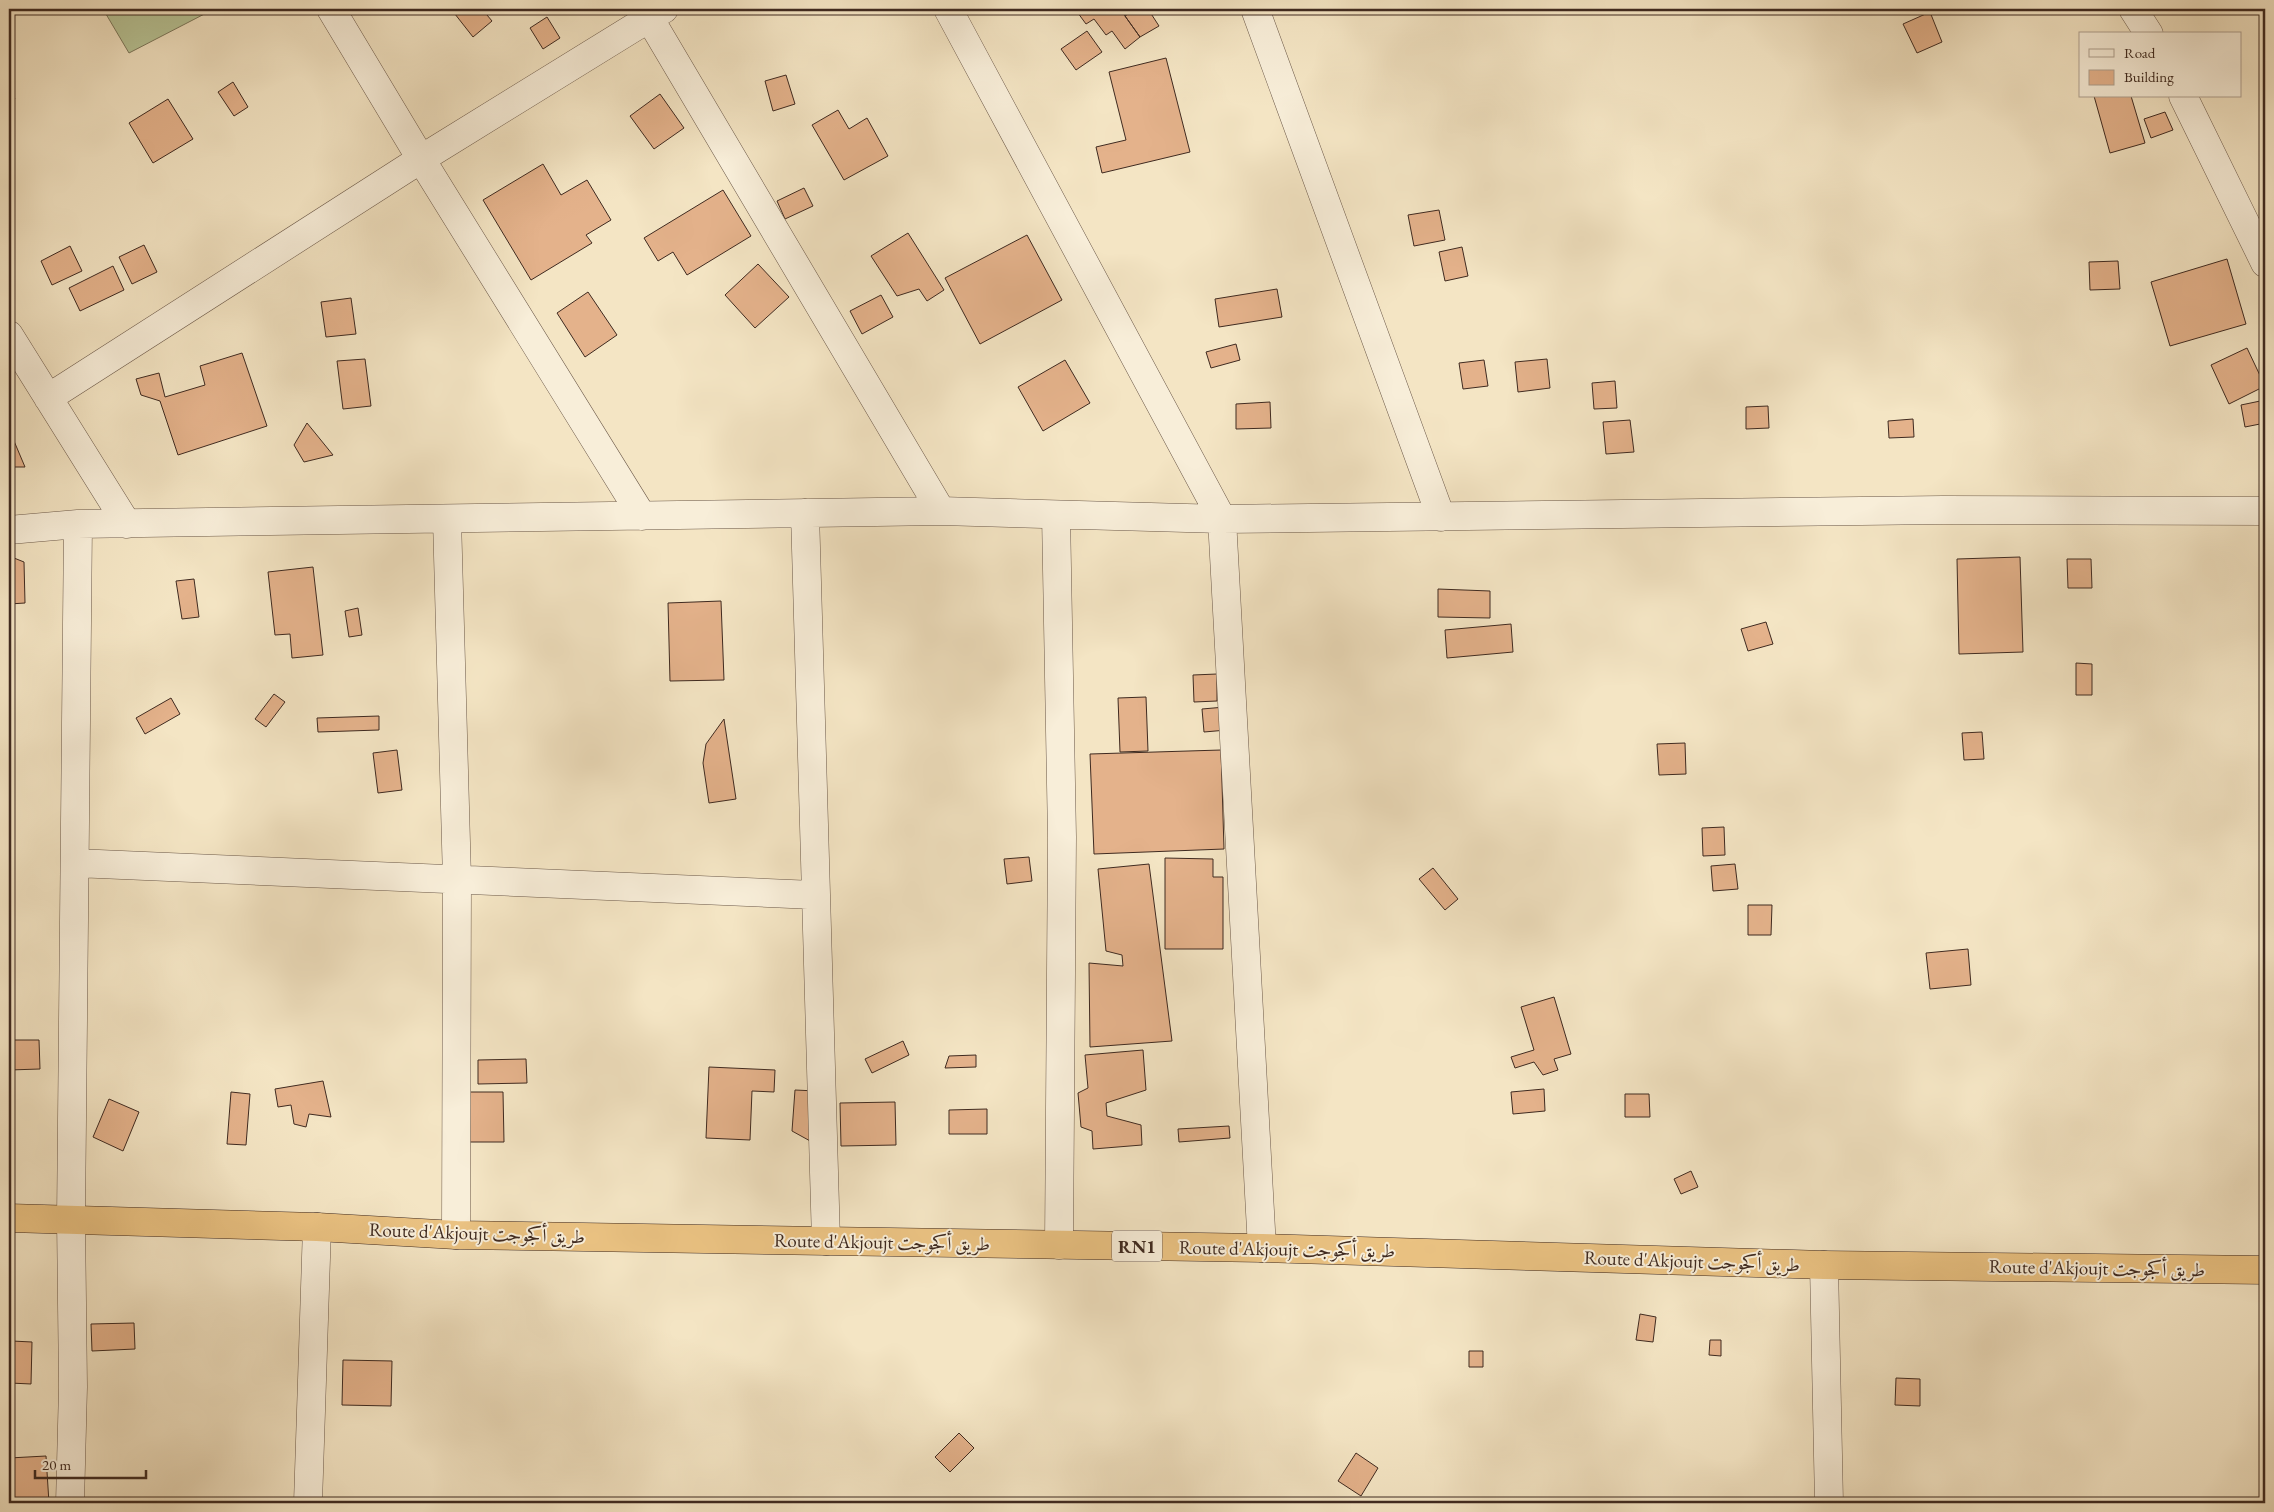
<svg xmlns="http://www.w3.org/2000/svg" width="2274" height="1512" font-family="'EB Garamond',Amiri,serif">
<style>
.green{fill:#b8c597;stroke:#7c785c}
.building{fill:#e4b28b;stroke:#3f2a20}
.lines{fill:none;stroke-linecap:round;stroke-linejoin:round}
.street-casing{stroke:#6c5949;stroke-width:29}
.highway-casing{stroke:#3f2a20;stroke-width:29}
.street{stroke:#f8eed9;stroke-width:28}
.highway{stroke:#eac282;stroke-width:28}
.labels{text-anchor:middle;dominant-baseline:central;stroke-width:4;stroke-linejoin:round;paint-order:stroke}
.shield{fill:#f8eed9;stroke:#766558;stroke-width:1}
.shield-label{font-size:18px;font-weight:bold;fill:#3f2a20}
.street-label{font-size:19px;fill:#3f2a20;stroke:#f8eed9}
</style>
<rect width="100%" height="100%" fill="#f4e5c4"/>
<filter id="stains"><feTurbulence type="fractalNoise" baseFrequency=".004" numOctaves="4"/><feColorMatrix values="0 0 0 0 .2 0 0 0 0 .09 0 0 0 0 .02 0 0 0 .5 -.17"/></filter>
<radialGradient id="worn" r=".72"><stop offset=".6" stop-color="#630" stop-opacity="0"/><stop offset="1" stop-color="#630" stop-opacity=".3"/></radialGradient>
<!-- green -->
<path class="green" d="M103 9H214L129 53Z"/>
<!-- building -->
<path class="building" d="M451 9H482L492 21 473 37Z
M1075 9H1120L1140 37 1125 49 1112 31 1106 35 1094 19 1086 24Z
M1136 9H1148L1159 26 1140 37 1125 16Z
M1930 12 1942 42 1917 53 1903 24Z
M547 17 560 38 543 49 530 28Z
M1087 31 1102 52 1076 70 1061 49Z
M1166 58 1190 152 1102 173 1096 147 1126 140 1109 72Z
M786 75 795 104 773 111 765 81Z
M233 82 248 107 234 116 218 92Z
M9 90 15 99 9 103Z
M660 94 684 128 654 149 630 116Z
M2094 96H2131L2145 143 2110 153Z
M168 99 193 139 153 163 129 123Z
M838 110 849 129 867 118 888 156 844 180 812 125Z
M2165 112 2173 130 2151 138 2144 119Z
M543 164 561 195 587 180 611 220 586 235 592 243 531 280 483 200Z
M804 188 813 206 785 219 777 201Z
M723 190 751 236 687 275 673 252 658 261 644 238Z
M1439 210 1445 240 1414 246 1408 215Z
M908 233 944 290 927 301 919 289 897 296 871 256Z
M1027 235 1062 300 980 344 945 278Z
M144 245 157 272 132 284 119 257Z
M70 246 82 271 52 285 41 261Z
M1462 247 1468 276 1445 281 1439 252Z
M2227 259 2246 324 2170 346 2151 282Z
M2118 261 2120 289 2090 290 2089 262Z
M758 264 789 297 755 328 725 295Z
M113 266 124 290 80 311 69 288Z
M1277 289 1282 317 1219 327 1215 299Z
M588 292 617 335 585 357 557 313Z
M881 295 893 317 862 334 850 311Z
M351 298 356 334 326 337 321 302Z
M1236 344 1240 360 1211 368 1206 352Z
M2247 348 2265 386 2229 404 2211 365Z
M242 353 267 426 178 455 160 401 141 395 136 379 159 373 165 397 205 385 200 366Z
M365 359 371 406 343 409 337 361Z
M1547 359 1550 388 1518 392 1515 362Z
M1065 360 1090 403 1043 431 1018 387Z
M1484 360 1488 386 1463 389 1459 363Z
M1615 381 1617 408 1594 409 1592 383Z
M2265 400V423L2245 427 2241 405Z
M1270 402 1271 428 1236 429V404Z
M1768 406 1769 428 1746 429V407Z
M1913 419 1914 437 1889 438 1888 421Z
M1630 420 1634 452 1606 454 1603 422Z
M307 423 333 455 304 462 294 445Z
M9 441H14L25 467H9Z
M9 556 24 562 25 603 9 604Z
M2020 557 2023 652 1959 654 1957 559Z
M2067 559H2091L2092 588H2068Z
M313 567 323 655 292 658 290 634 275 635 268 572Z
M194 579 199 617 182 619 176 581Z
M1438 589 1490 591V618L1438 617Z
M721 601 724 680 670 681 668 603Z
M358 608 362 635 349 637 345 611Z
M1766 622 1773 644 1748 651 1741 629Z
M1511 624 1513 652 1447 658 1445 630Z
M2076 663 2092 664V695H2076Z
M1217 674V701L1194 702 1193 675Z
M274 694 285 702 266 727 255 719Z
M1146 697 1148 751 1120 752 1118 698Z
M171 698 180 714 145 734 136 718Z
M1225 707 1227 730 1204 732 1202 709Z
M379 716V730L318 732 317 718Z
M724 719 736 799 709 803 703 763 706 744Z
M1982 732 1984 759 1964 760 1962 733Z
M1685 743 1686 774 1659 775 1657 744Z
M397 750 402 790 378 793 373 753Z
M1221 750 1224 849 1094 854 1090 754Z
M1724 827 1725 855 1703 856 1702 828Z
M1029 857 1032 881 1007 884 1004 859Z
M1165 858 1213 859V877H1223V949H1165Z
M1149 864 1172 1041 1090 1047 1089 963 1123 966 1122 955 1106 951 1098 869Z
M1735 864 1738 889 1713 891 1711 866Z
M1433 868 1458 899 1445 910 1419 879Z
M1748 905H1772L1771 935H1748Z
M1968 949 1971 985 1930 989 1926 953Z
M1554 997 1571 1054 1554 1059 1558 1070 1543 1075 1534 1062 1515 1068 1511 1057 1534 1050 1521 1007Z
M9 1040H39L40 1069 9 1070Z
M903 1041 909 1055 872 1073 865 1059Z
M1143 1050 1146 1090 1106 1103 1107 1116 1141 1125 1142 1145 1093 1149 1092 1131 1081 1127 1078 1093 1088 1088 1085 1055Z
M976 1055V1067L945 1068 949 1056Z
M526 1059 527 1083 478 1084V1060Z
M709 1067 775 1070 774 1092 752 1091 750 1140 706 1138Z
M323 1081 331 1117 309 1114 306 1127 294 1124 291 1105 278 1107 275 1089Z
M1544 1089 1545 1111 1513 1114 1511 1092Z
M795 1090 816 1091 812 1142 792 1131Z
M231 1092 250 1094 246 1145 227 1144Z
M466 1092H503L504 1142H467Z
M1625 1094H1649L1650 1117H1625Z
M109 1099 139 1112 123 1151 93 1137Z
M895 1102 896 1145 841 1146 840 1103Z
M987 1109V1134H949V1110Z
M1229 1126 1230 1138 1179 1142 1178 1129Z
M1691 1171 1698 1187 1681 1194 1674 1179Z
M1640 1314 1656 1317 1653 1342 1636 1340Z
M134 1323 135 1349 92 1351 91 1324Z
M1710 1340H1721V1356L1709 1355Z
M12 1341 32 1342 31 1384 10 1383Z
M1469 1351H1483V1367H1469Z
M343 1360 392 1361 391 1406 342 1405Z
M1896 1378 1920 1379V1406L1895 1405Z
M959 1433 974 1448 950 1472 935 1457Z
M1356 1453 1378 1468 1361 1496 1338 1481Z
M46 1456 49 1503H9V1458Z"/>
<g class="lines">
<!-- street casing -->
<g class="street-casing">
<path id="street" d="M331 9 421 159 642 516
M644 9 941 511
M948 9 1222 519 1262 1248
M1255 9 1441 517
M2133 9 2149 34
M2183 96 2265 263
M9 335 127 524
M48 398 421 159 664 9
M805 513 826 1241
M1056 515 1062 837 1059 1245
M447 519 457 879 456 1235
M9 530 78 524 941 511 1222 519 1943 510 2265 511
M75 863 814 895
M1824 1265 1829 1503
M70 1503 73 1387 71 1219 78 524
M308 1503 317 1227"/>
</g>
<!-- highway casing -->
<g class="highway-casing">
<path id="highway" d="M9 1218 317 1227 456 1235 1262 1248 1824 1265 2265 1270"/>
</g>
<!-- street -->
<use href="#street" class="street"/>
<!-- highway -->
<use href="#highway" class="highway"/>
</g>
<g class="labels">
<!-- shield labels -->
<rect class="shield" x="1112" y="1230.5" width="50" height="31" rx="4"/>
<g class="shield-label">
<text x="1137" y="1246">RN1</text>
</g>
<!-- street labels -->
<g class="street-label">
<text transform="translate(477 1233) rotate(2)">Route d'Akjoujt طريق أكجوجت</text>
<text transform="translate(882 1242) rotate(1)">Route d'Akjoujt طريق أكجوجت</text>
<text transform="translate(1287 1249) rotate(1)">Route d'Akjoujt طريق أكجوجت</text>
<text transform="translate(1692 1261) rotate(2)">Route d'Akjoujt طريق أكجوجت</text>
<text transform="translate(2097 1268) rotate(1)">Route d'Akjoujt طريق أكجوجت</text>
</g>
</g>
<!-- margin -->
<rect width="2274" height="1512" fill="none" stroke="#f4e5c4" stroke-width="30"/>
<rect x="10" y="10" width="2254" height="1492" fill="none" stroke="#3f2a20" stroke-width="2.5"/>
<rect x="15" y="15" width="2244" height="1482" fill="none" stroke="#3f2a20"/>
<!-- legend -->
<rect x="2079" y="32" width="162" height="65" fill="#f8eed9" stroke="#aea08f"/>
<rect x="2089" y="49" width="25" height="8" fill="#f8eed9" stroke="#aea08f"/>
<text x="2124" y="58" font-size="15" fill="#3f2a20">Road</text>
<rect x="2089" y="70" width="25" height="15" fill="#e4b28b" stroke="#aea08f"/>
<text x="2124" y="82" font-size="15" fill="#3f2a20">Building</text>
<!-- scale -->
<path d="M35 1470v8h111v-8" fill="none" stroke="#3f2a20" stroke-width="2.5"/>
<text x="42" y="1470" font-size="15" fill="#3f2a20" stroke="#f8eed9" stroke-width="4" paint-order="stroke">20 m</text>
<rect width="100%" height="100%" filter="url(#stains)"/>
<rect width="100%" height="100%" fill="url(#worn)"/>
</svg>
